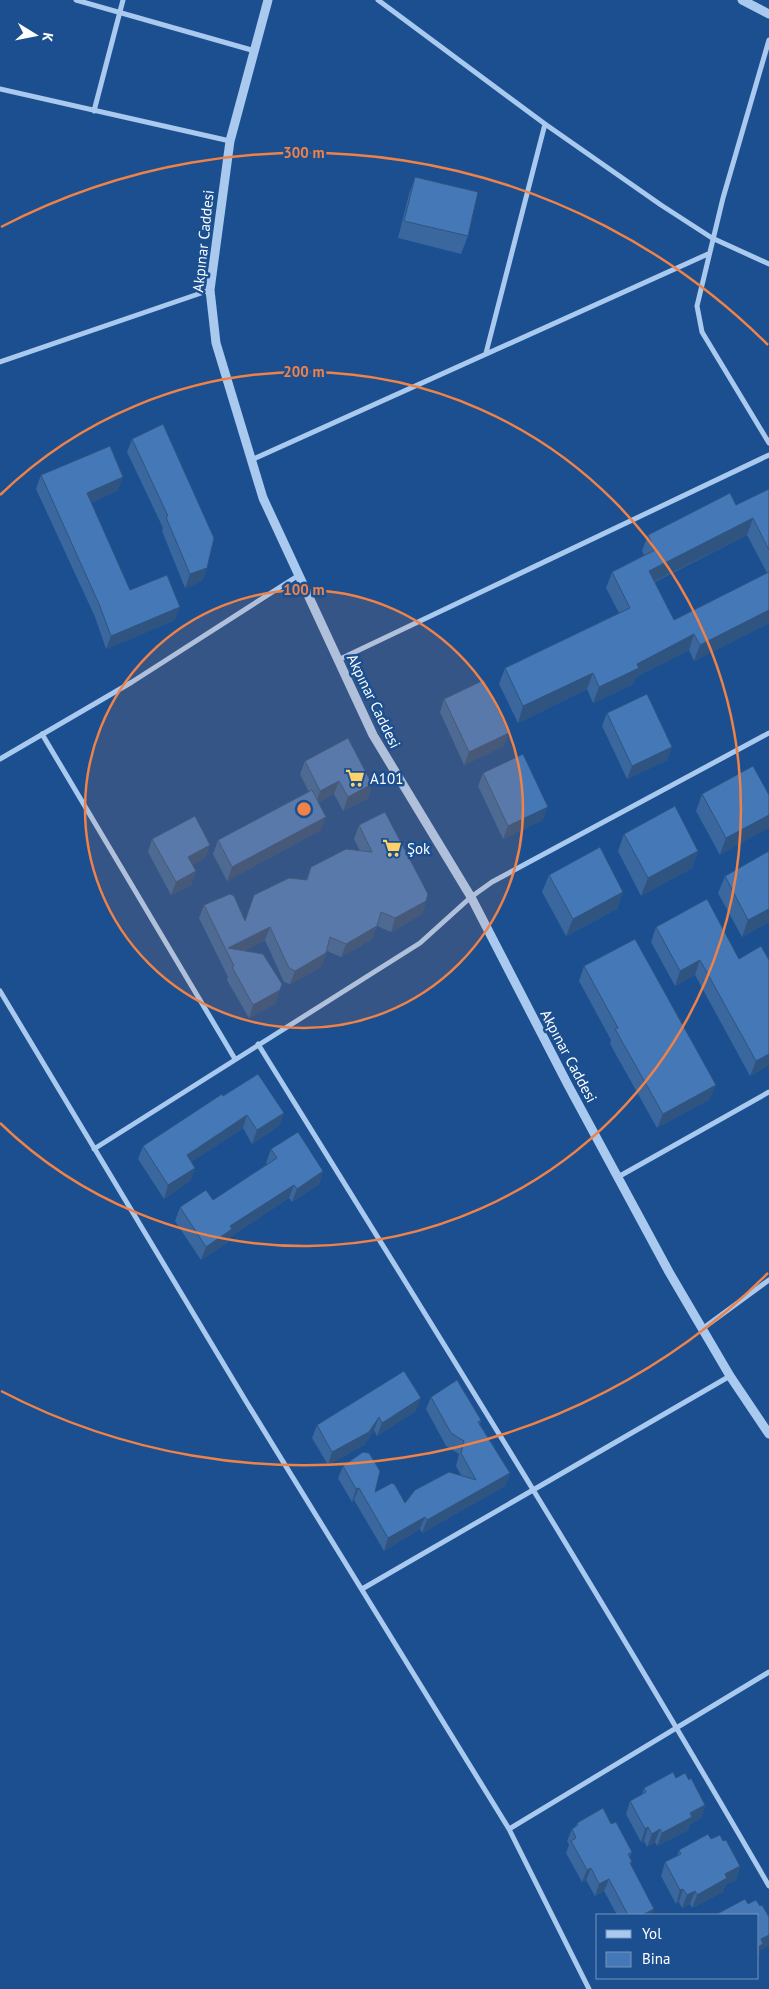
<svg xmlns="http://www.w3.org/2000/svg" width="769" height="1989" font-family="'PT Sans',sans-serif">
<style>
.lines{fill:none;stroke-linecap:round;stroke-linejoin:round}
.minor{stroke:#a9c9ee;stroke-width:5}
.tertiary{stroke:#a9c9ee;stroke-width:9}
.wall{fill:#3a679d;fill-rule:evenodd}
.shaded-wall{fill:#305480}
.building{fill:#4478b7;stroke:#305480}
.ring{fill:none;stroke:#ee8249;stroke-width:2.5}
.labels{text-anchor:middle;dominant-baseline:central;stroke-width:5;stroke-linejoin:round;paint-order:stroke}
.street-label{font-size:15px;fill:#fff;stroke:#1b4f8f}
.poi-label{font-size:15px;fill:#fff;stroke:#1b4f8f;text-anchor:start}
.centre{fill:#ee8249;stroke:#1b4f8f;stroke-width:2.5}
.ring-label{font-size:15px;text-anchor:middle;font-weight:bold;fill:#ee8249;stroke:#1b4f8f;stroke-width:5;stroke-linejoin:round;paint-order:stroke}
</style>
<rect width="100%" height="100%" fill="#1b4f8f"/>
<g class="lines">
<!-- minor -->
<path class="minor" d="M76 0 255 51
M378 0 545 124 661 205 712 238 769 264
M769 40 723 198 697 306 702 332 769 443
M0 89 230 141
M94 111 123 0
M486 353 545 124
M0 362 210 290
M251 460 708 254
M338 660 769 455
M42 734 235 1059
M0 759 132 682 299 575
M0 991 247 1403 509 1829 589 1989
M258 1044C431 1323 605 1602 769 1886
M94 1149 420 943 471 897 492 882 769 733
M618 1177 769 1092
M702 1329 769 1280
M362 1589 730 1376
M509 1829 769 1672"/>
<!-- tertiary -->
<path class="tertiary" d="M268 0 230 141 210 290 216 343 263 498 373 735 471 897 568 1085 669 1272 730 1376 769 1434
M742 0 769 14"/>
</g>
<!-- wall -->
<path class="wall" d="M415 177 468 236 461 254 398 238 409 194Z
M132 439 207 568 202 581 185 588 162 531 163 528 127 452Z
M41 475 118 490 91 503 130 590 175 620 106 649 95 617 36 489Z
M769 489V623L694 661 689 650 636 677 633 684 593 703 587 689 518 723 499 684 505 668 619 613 606 588 612 572 644 555 642 551 648 535 736 505ZM747 535 767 573 674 620 655 582Z
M444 699 504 746 464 765 440 712Z
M607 713 672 747 667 760 627 779 602 726Z
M305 761 372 784 368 798 343 811 334 794 318 803 321 830 227 881 213 854 218 840 309 792 300 774Z
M753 766 720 855 696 811 702 794Z
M483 773 543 820 503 839 478 786Z
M359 825 426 901 422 914 391 932 377 926 372 939 341 957 327 951 321 967 290 984 284 982 265 940 244 951 282 984 275 1004 249 1018 227 980 228 977 199 918 204 905 245 921 254 895 306 880 311 867 360 851 354 839Z
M624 834 698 851 692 868 641 896 618 851Z
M152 839 210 845 205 858 192 865 196 871 191 885 171 895 148 852Z
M549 875 623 892 617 909 566 936 542 892Z
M725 876 769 922 742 937 718 893Z
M656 927 739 959 769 960V1065L750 1076 695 975 675 986 651 942Z
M584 966 710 1099 657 1128 610 1044 611 1040 579 981Z
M223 1096 284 1113 279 1126 252 1144 243 1128 191 1162 195 1168 190 1181 164 1199 138 1159 143 1146Z
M271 1149 323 1171 319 1184 292 1202 289 1198 230 1237 228 1242 201 1260 175 1221 180 1207 213 1200 267 1164 266 1163Z
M431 1397 481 1420 480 1424 510 1473 505 1486 422 1533 420 1529 384 1551 354 1500 352 1502 338 1478 343 1466 375 1492 405 1503 461 1475 456 1466 459 1454 446 1446 426 1409Z
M416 1411 377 1436 374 1430 364 1445 328 1465 312 1438 317 1425Z
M676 1778 689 1780 705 1805 701 1818 690 1824 688 1830 657 1846 655 1842 647 1847 644 1841 641 1842 626 1814 630 1801 642 1795 644 1788Z
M577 1823 611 1824 632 1852 629 1858 631 1865 654 1909 652 1915H617L604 1891 595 1896 586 1880 582 1882 566 1853 569 1845 567 1841 572 1829 575 1827Z
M711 1839 723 1841 740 1866 736 1880 725 1885 723 1892 692 1908 690 1904 682 1908 679 1902 676 1904 661 1876 665 1862 677 1856 679 1850Z"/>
<!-- shaded-wall -->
<path class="shaded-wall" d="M123 477 118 490 82 507 87 493Z
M753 518 747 535 643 587 649 571Z
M207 568 202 581 185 588 190 574Z
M180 607 175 620 106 649 111 636Z
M769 610V623L694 661 700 645Z
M694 634 689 650 636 677 633 684 593 703 599 687 637 664Z
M593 673 587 689 518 723 523 706Z
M509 733 504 746 464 765 469 752Z
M672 747 667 760 627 779 632 766Z
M339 781 334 794 316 804 320 791Z
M372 784 368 798 343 811 348 797Z
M548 807 543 820 503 839 508 826Z
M769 815V828L720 855 726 838Z
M326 817 321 830 227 881 232 867Z
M210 845 205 858 183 870 188 857Z
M698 851 692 868 641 896 648 878Z
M196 871 191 885 171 895 176 882Z
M623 892 617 909 566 936 573 919Z
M426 901 422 914 391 932 395 918Z
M769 909V922L742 937 748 920Z
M377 926 372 939 341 957 346 944Z
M270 927 265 940 230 958 228 948Z
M326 953 321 967 290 984 295 971Z
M700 960 695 975 675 986 680 971Z
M280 990 275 1004 249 1018 253 1005Z
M769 1054V1065L750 1076 756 1061Z
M716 1085 710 1099 657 1128 663 1114Z
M284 1113 279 1126 252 1144 257 1130Z
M247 1115 243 1128 182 1168 187 1155Z
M195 1168 190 1181 164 1199 168 1185Z
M323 1171 319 1184 292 1202 297 1189Z
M294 1185 289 1198 230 1237 228 1242 201 1260 206 1247 230 1226Z
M421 1398 416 1411 377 1436 382 1423Z
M379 1417 374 1430 364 1445 328 1465 332 1452Z
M510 1473 505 1486 422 1533 427 1520Z
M359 1488 354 1500 352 1502 356 1489Z
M425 1517 420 1529 384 1551 388 1538Z
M705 1805 701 1818 690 1824 688 1830 657 1846 662 1833 690 1813Z
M648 1827 644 1841 641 1842 645 1829Z
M660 1829 655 1842 647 1847 652 1834Z
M740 1866 736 1880 725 1885 723 1892 692 1908 697 1895 725 1874Z
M591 1868 586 1880 582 1882 587 1870Z
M609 1879 604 1891 595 1896 599 1884Z
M683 1889 679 1902 676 1904 680 1890Z
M695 1891 690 1904 682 1908 687 1895Z
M654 1909 652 1915H642Z
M769 1935V1946L761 1950 758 1957V1947L761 1939Z"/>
<!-- building -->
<path class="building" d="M415 177 478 192 468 236 404 221Z
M163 424 214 538 207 568 190 574 166 517 168 516 132 439Z
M110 446 123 477 87 493 130 590 167 575 180 607 111 636 99 604 41 475Z
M769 489V550L753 518 649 571 674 620 769 572V610L700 645 694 634 637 664 639 668 599 687 593 673 523 706 505 668 630 608 612 572 655 550 648 535 730 493 736 505Z
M484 680 509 733 469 752 444 699Z
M647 694 672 747 632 766 607 713Z
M348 738 372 784 348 797 339 781 320 791 305 761Z
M523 754 548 807 508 826 483 773Z
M753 766 769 795V815L726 838 702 794Z
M312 790 326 817 232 867 218 840Z
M675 806 698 851 648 878 624 834Z
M385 812 428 894 426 901 395 918 381 912 377 926 346 944 330 937 326 953 295 971 289 968 270 927 228 948 263 954 282 984 280 990 253 1005 232 967 234 966 204 905 230 894 234 896 245 921 254 895 289 878 307 880 311 867 346 849 372 852 359 825Z
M195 816 210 845 188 857 196 871 176 882 152 839Z
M600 847 623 892 573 919 549 875Z
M769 851V909L748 920 725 876Z
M707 899 739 959 761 946 769 960V1054L756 1061 700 960 680 971 656 927Z
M635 939 716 1085 663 1114 615 1029 618 1028 584 966Z
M258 1074 284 1113 257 1130 247 1115 187 1155 195 1168 168 1185 143 1146 222 1094 223 1096Z
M298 1132 323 1171 297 1189 294 1185 230 1226 232 1229 206 1247 180 1207 206 1190 213 1200 277 1158 271 1149Z
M404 1371 421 1398 382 1423 379 1417 369 1432 332 1452 317 1425Z
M457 1380 481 1420 478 1422 510 1473 427 1520 425 1517 388 1538 359 1488 356 1489 343 1466 363 1452 369 1453 380 1471 375 1492 392 1483 395 1485 405 1503 415 1490 449 1472 476 1480 461 1453 464 1441 451 1433 431 1397Z
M673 1772 676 1778 685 1773 689 1780 691 1778 705 1805 690 1813 692 1817 662 1833 660 1829 652 1834 648 1827 645 1829 630 1801 646 1792 644 1788Z
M603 1808 611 1824 616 1822 632 1852 628 1854 632 1862 630 1863 654 1909 642 1915H628L609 1879 599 1884 591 1868 587 1870 571 1841 576 1838 572 1829 578 1825 577 1823Z
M708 1834 711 1839 720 1835 723 1841 726 1840 740 1866 725 1874 727 1878 697 1895 695 1891 687 1895 683 1889 680 1890 665 1862 681 1854 679 1850Z
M745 1899 748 1904 756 1900 760 1906 762 1905 769 1917V1935L761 1939 763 1944 758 1947V1915H715Z"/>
<!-- distance rings -->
<circle cx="304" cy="809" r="219" fill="#ee8249" fill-opacity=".12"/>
<g class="ring">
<circle cx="304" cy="809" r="219"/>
<path d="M0 495A437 437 0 1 1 0 1123"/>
<path d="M768 1273A656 656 0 0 1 1 1391M1 227A656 656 0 0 1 768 345"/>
</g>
<!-- icons -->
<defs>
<g id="supermarket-bare" transform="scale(1.5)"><path d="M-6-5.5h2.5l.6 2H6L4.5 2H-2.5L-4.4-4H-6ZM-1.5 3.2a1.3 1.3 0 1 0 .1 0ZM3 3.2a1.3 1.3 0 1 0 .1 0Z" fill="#ffd166" stroke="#1b4f8f" stroke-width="2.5" paint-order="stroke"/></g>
</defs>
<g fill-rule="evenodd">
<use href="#supermarket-bare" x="355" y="778"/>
<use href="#supermarket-bare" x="392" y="848"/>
</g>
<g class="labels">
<!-- street labels -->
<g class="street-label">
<text transform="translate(203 241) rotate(-84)">Akpınar Caddesi</text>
<text transform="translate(374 701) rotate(64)">Akpınar Caddesi</text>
<text transform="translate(569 1056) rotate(62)">Akpınar Caddesi</text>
</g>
<!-- poi labels -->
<g class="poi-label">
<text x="370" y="778">A101</text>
<text x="407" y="848">Şok</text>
</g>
</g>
<circle cx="304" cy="809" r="8" class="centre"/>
<g class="ring-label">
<text x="304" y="158">300 m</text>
<text x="304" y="377">200 m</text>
<text x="304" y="595">100 m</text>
</g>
<!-- legend -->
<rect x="596" y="1914" width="162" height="65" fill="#1b4f8f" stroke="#7695bc"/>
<rect x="606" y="1930" width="25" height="8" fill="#a9c9ee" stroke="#7695bc"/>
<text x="642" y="1939" font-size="15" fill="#ffffff">Yol</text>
<rect x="606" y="1952" width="25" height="15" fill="#4478b7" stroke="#7695bc"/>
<text x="642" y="1964" font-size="15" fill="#ffffff">Bina</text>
<!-- north arrow -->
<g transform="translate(35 35) rotate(100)" stroke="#1b4f8f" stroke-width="4" paint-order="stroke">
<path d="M0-4L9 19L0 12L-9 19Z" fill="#ffffff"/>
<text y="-8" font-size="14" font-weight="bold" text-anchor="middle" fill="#ffffff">K</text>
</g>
</svg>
